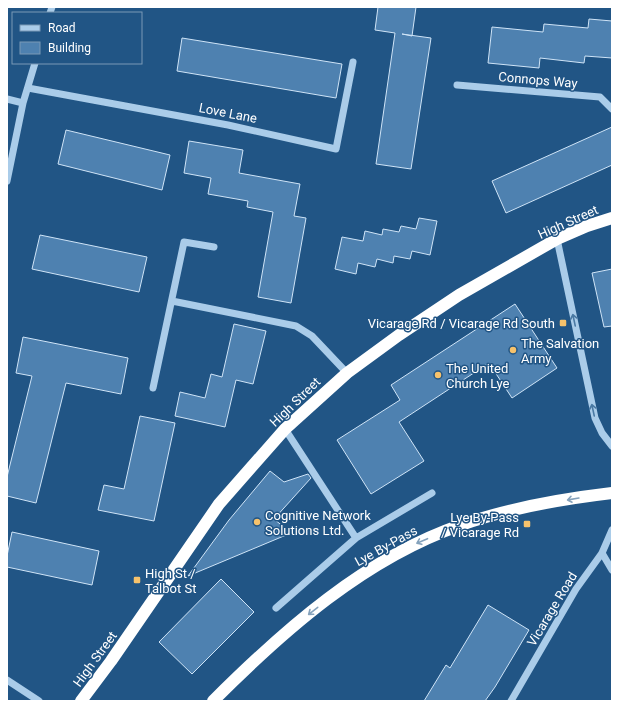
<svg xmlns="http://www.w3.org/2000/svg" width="619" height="708" font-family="Roboto,sans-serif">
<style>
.building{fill:#4e81b0;stroke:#cfe4f7}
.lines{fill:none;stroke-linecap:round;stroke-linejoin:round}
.minor{stroke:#aacce9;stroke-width:7}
.highway{stroke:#fff;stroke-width:12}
.oneway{stroke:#4a79a3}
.oneway2{stroke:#85a2bc}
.poi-dot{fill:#f6c26c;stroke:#215585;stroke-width:1.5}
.labels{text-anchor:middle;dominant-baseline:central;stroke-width:3;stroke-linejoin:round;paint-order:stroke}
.street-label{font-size:13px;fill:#fff;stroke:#215585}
.poi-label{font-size:13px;fill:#fff;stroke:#215585;text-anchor:start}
</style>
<rect width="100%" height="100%" fill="#215585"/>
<!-- building -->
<path class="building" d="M378 7H416L412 36 402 34 431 38 411 169 376 164 395 33 375 30Z
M589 19 612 21V58L585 56 584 63 540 58 539 68 488 63 492 27 543 32 544 24 588 28Z
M182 38 342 64 336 98 177 71Z
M612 127V165L506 213 492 181Z
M66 130 170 155 162 190 58 164Z
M189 141 243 150 239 173 300 184 294 216 306 218 291 303 258 297 273 212 247 207 248 201 208 194 211 178 184 173Z
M419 218 437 221 430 255 412 251 410 259 394 256 393 263 377 259 375 267 358 263 356 274 335 269 342 237 363 241 365 231 382 235 383 229 399 232 401 226 416 229Z
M40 235 147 257 139 292 32 269Z
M612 269V326L604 327 592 273Z
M515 304 557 368 512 398 489 363 399 422 424 461 371 494 337 440 400 400 391 385Z
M234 324 266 331 253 384 236 380 225 427 175 416 180 392 205 398 211 374 222 377Z
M23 337 128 358 121 394 66 383 36 503 7 496V477L32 376 16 373Z
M140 416 175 423 154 521 98 510 104 485 124 489Z
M270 471 284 482 308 474 311 478 274 519 291 533 188 576 229 520Z
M12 532 99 551 92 585 7 567V556Z
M221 579 254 612 192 674 159 642Z
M488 605 529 630 495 687 485 701H424L446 665 450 668Z"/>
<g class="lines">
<!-- minor -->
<path class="minor" d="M50 13 52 7
M457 85 600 97 612 109
M28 88 228 125 336 149 353 62
M7 99 23 103
M7 181 23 103 35 63
M557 239 595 418 602 433 612 446
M172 301 296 326 312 336 347 373
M153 388 184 242 214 247
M285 429 356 538
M602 553 612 570
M276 608 356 538 432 493
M7 680 39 701
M511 701 576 589 602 553 612 530"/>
<!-- highway -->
<path class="highway" d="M81 701 111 661 219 504 285 429 347 373 399 335 459 295 557 239 587 226 612 218
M213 701C284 630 365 558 461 525 509 508 561 499 612 493"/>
</g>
<!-- one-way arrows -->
<defs><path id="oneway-shaft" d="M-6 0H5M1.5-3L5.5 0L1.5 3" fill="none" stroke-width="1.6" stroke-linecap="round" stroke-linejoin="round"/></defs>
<g class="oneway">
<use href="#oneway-shaft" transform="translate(574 320) rotate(-102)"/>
<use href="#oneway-shaft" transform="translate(593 410) rotate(-102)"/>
</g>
<g class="oneway2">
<use href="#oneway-shaft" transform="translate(573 499) rotate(170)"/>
<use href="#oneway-shaft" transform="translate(422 541) rotate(157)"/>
<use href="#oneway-shaft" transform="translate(313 611) rotate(142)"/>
</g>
<!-- markers -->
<g class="poi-dot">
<rect x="559" y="319" width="8" height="8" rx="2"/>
<circle cx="513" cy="350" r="4"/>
<circle cx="438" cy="375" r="4"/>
<circle cx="257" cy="522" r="4"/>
<rect x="523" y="520" width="8" height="8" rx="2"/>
<rect x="133" y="576" width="8" height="8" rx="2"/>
</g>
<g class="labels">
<!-- street labels -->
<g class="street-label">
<text transform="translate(538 80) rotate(5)">Connops Way</text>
<text transform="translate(228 113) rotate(11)">Love Lane</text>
<text transform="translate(568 222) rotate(-24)">High Street</text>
<text transform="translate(295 402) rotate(-44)">High Street</text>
<text transform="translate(386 546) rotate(-29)">Lye By-Pass</text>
<text transform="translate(552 609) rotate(-59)">Vicarage Road</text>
<text transform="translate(95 659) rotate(-54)">High Street</text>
</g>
<!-- poi labels -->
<g class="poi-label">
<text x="555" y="323" text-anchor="end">Vicarage Rd / Vicarage Rd South</text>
<text x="521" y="343">The Salvation<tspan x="521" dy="15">Army</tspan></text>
<text x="446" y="368">The United<tspan x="446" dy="15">Church Lye</tspan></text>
<text x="265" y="515">Cognitive Network<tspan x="265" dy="15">Solutions Ltd.</tspan></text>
<text x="519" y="517" text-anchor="end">Lye By-Pass<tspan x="519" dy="15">/ Vicarage Rd</tspan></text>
<text x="145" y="573">High St /<tspan x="145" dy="15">Talbot St</tspan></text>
</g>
</g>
<!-- border -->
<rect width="619" height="708" fill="none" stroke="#ffffff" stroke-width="16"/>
<!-- legend -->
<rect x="12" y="12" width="130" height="52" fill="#215585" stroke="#7a99b6"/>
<rect x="20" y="25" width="20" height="6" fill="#aacce9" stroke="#7a99b6"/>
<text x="48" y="32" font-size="12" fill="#ffffff">Road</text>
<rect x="20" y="42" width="20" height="12" fill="#4e81b0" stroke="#7a99b6"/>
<text x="48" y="52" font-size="12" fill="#ffffff">Building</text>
</svg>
